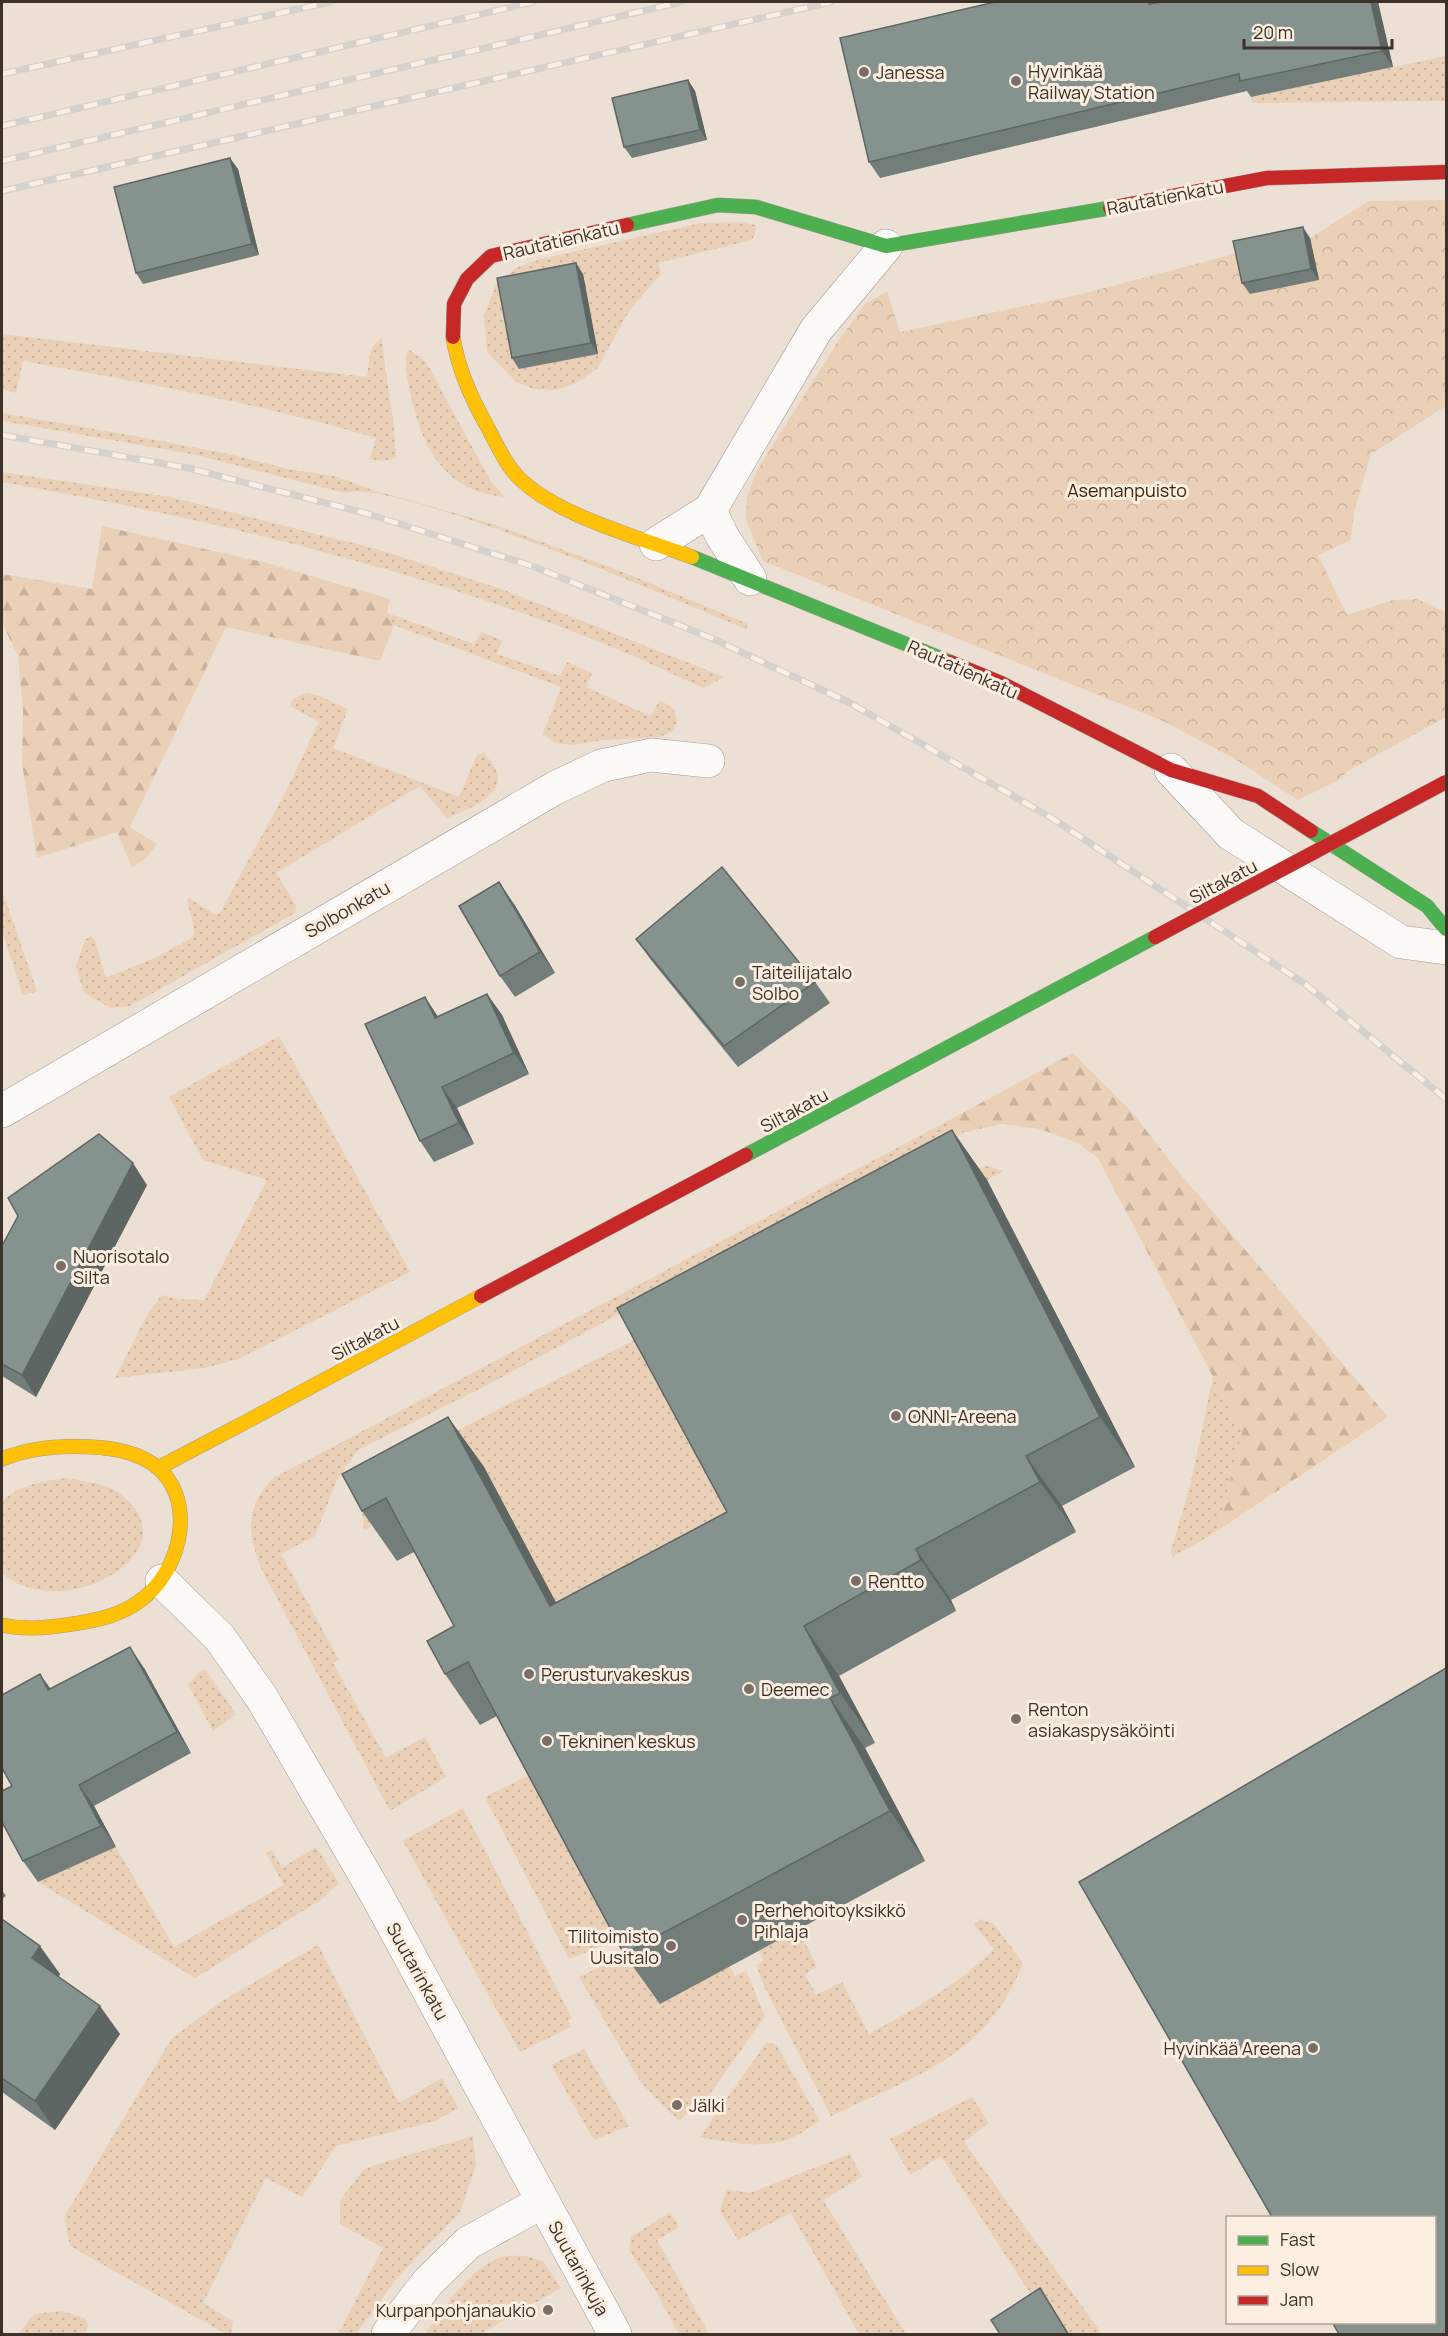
<svg xmlns="http://www.w3.org/2000/svg" width="1448" height="2336" font-family="Manrope,sans-serif">
<style>
.grass{fill:url(#grass-dots)}
.forest{fill:url(#forest-firs)}
.park{fill:url(#park-crowns)}
.lines{fill:none;stroke-linecap:round;stroke-linejoin:round}
.street-casing{stroke:#a49b93;stroke-width:34}
.fast-casing{stroke:#a49b93;stroke-width:15}
.slow-casing{stroke:#a49b93;stroke-width:15}
.jam-casing{stroke:#a49b93;stroke-width:15}
.street{stroke:#fcfaf9;stroke-width:33}
.fast{stroke:#4caf50;stroke-width:14}
.slow{stroke:#ffc107;stroke-width:14}
.jam{stroke:#c62828;stroke-width:14}
.rail-casing{stroke:#d5d2ce;stroke-width:7}
.rail{stroke:#fceee1;stroke-width:4.5;stroke-dasharray:14;stroke-linecap:butt}
.fast-bridge-casing{stroke:#a49b93;stroke-width:15;stroke-linecap:butt}
.slow-bridge-casing{stroke:#a49b93;stroke-width:15;stroke-linecap:butt}
.jam-bridge-casing{stroke:#a49b93;stroke-width:15;stroke-linecap:butt}
.fast-bridge{stroke:#4caf50;stroke-width:14}
.slow-bridge{stroke:#ffc107;stroke-width:14}
.jam-bridge{stroke:#c62828;stroke-width:14}
.wall{fill:#737e7a}
.shaded-wall{fill:#5e6663}
.building{fill:#86928e;stroke:#5e6663;stroke-width:1.5}
.poi-dot{fill:#7a6f66;stroke:#fceee1;stroke-width:2}
.labels{text-anchor:middle;dominant-baseline:central;stroke-width:6;stroke-linejoin:round;paint-order:stroke}
.poi-label{font-size:18px;fill:#3c322a;stroke:#fceee1;text-anchor:start}
.street-label{font-size:18px;fill:#3c322a;stroke:#fceee1}
.park-label{font-size:18px;fill:#3c240b;stroke:#fceee1}
</style>
<defs>
<pattern id="grass-dots" width="8" height="8" patternUnits="userSpaceOnUse" patternTransform="scale(1.5)"><rect width="8" height="8" fill="#ead0b7"/><path d="M2 2h.1M6 6h.1" fill="none" stroke="#cab39e" stroke-width="1.8" stroke-linecap="round"/></pattern>
<pattern id="forest-firs" width="22" height="20" patternUnits="userSpaceOnUse" patternTransform="scale(1.5)"><rect width="22" height="20" fill="#ead0b7"/><path d="M5 1l3.5 6h-7zM16 11l3.5 6h-7z" fill="#cab39e"/></pattern>
<pattern id="park-crowns" width="20" height="18" patternUnits="userSpaceOnUse" patternTransform="scale(1.5)"><rect width="20" height="18" fill="#ead0b7"/><path d="M2 6a3 3 0 1 1 6 0M12 15a3 3 0 1 1 6 0" fill="none" stroke="#cab39e"/></pattern>
</defs>
<rect width="100%" height="100%" fill="#ece0d4"/>
<!-- grass -->
<path class="grass" d="M1446 56V101L1253 103 1251 97Z
M739 222 756 225 755 235 751 240 658 263 661 274 629 311 597 369 578 382 556 390 534 389 516 382 487 352 484 315 496 284 516 268 541 259 701 223Z
M2 334 367 377C370 361 367 348 382 338 385 378 395 417 396 458L384 461 370 459 376 438C261 404 141 382 23 361L16 393 2 389Z
M408 349 426 362 490 480 505 497C445 491 423 450 411 396 408 382 403 363 408 349Z
M2 413 140 437 233 455 288 469 338 477 373 490 493 524 623 572 748 624 746 629C686 604 391 476 345 493L192 454 2 421Z
M2 472 170 497 380 550 504 590 724 677 704 688C665 671 627 652 587 637 399 564 200 517 2 482Z
M387 613 474 644 481 632 502 640 497 654 560 676 567 662 592 673 586 687 650 716 660 700 674 709 677 721 673 731 660 737 603 740 573 745 555 743 543 734 561 687 394 625Z
M305 693 317 695 348 709 333 748 459 797 477 755 483 753C521 788 478 806 447 818L420 786 276 873 296 905 295 913 130 1006 111 1008 84 993 76 966 85 940 91 936 95 940 105 976 108 977 157 957 193 937 195 932 187 900 189 898 216 915 220 913 286 791 319 722 290 706 292 700Z
M2 890 37 991 23 996 2 931Z
M279 1036 410 1272 239 1359 204 1368 115 1378 148 1313 162 1295 178 1299 204 1300 267 1180 203 1160 169 1097Z
M944 1123 966 1132 927 1149 489 1384 358 1450 337 1480 315 1536 281 1554 339 1660 333 1663 386 1758 425 1737 446 1777 390 1811 261 1568C247 1531 245 1510 272 1479Z
M987 1166 1003 1171 987 1180 762 1562 585 1657 377 1524 364 1530 362 1509 415 1452 672 1321 931 1179Z
M1213 1377 1242 1432 1217 1531 1173 1557 1171 1551 1191 1482Z
M66 1478C82 1481 105 1483 119 1493 198 1551 62 1626 2 1573V1502C17 1485 44 1481 66 1478Z
M204 1668 236 1714 213 1731 188 1684Z
M536 1772 623 1937 569 1959 485 1797Z
M463 1808 572 2018 568 2020 571 2027 520 2052 403 1841Z
M116 1847 174 1947 284 1885 266 1853 272 1850 282 1868 316 1847 339 1883 322 1899 195 1978 38 1882Z
M980 1919 994 1924 1023 1963C987 2057 915 2076 831 2116L766 1990 756 1965 764 1961 758 1950 798 1929 817 1966 805 1974 816 1995 842 1982 869 2034C914 2009 957 1986 994 1949L974 1925Z
M318 1945 399 2103 442 2078 458 2108 435 2121 336 2146 302 2197 266 2178 203 2303 233 2321 231 2333 226 2334 70 2246 64 2217 172 2038 222 2001Z
M632 1952 729 1966 735 1976 746 1971 765 2016 712 2091 679 2121 642 2084 579 1977Z
M766 2043 776 2044 820 2121C809 2127 797 2137 786 2140 759 2149 727 2142 700 2137Z
M584 2049 629 2126 594 2140 551 2065Z
M972 2097 989 2123 964 2142 1102 2334H1069L1047 2299 1038 2305 941 2156 910 2175 890 2139Z
M473 2136 476 2165 460 2212 398 2277 356 2334H338L383 2248 340 2224V2200L365 2168Z
M850 2154 862 2177 823 2200 906 2334H859L791 2213 738 2240 720 2211 727 2189 750 2193Z
M670 2212 679 2227 657 2240 709 2334H679L655 2290 629 2250 631 2237Z
M527 2256 544 2262 561 2288 480 2334H425C442 2310 470 2268 499 2258 507 2255 518 2256 527 2256Z
M61 2311 85 2318 88 2327 84 2334H18L34 2314Z"/>
<!-- forest -->
<path class="forest" d="M102 526 267 563 390 599 387 613 394 625 380 661 226 627 130 827 157 844 146 858 132 868 117 832 37 858 22 764 23 711 18 656 2 623V574L92 589Z
M1073 1053 1132 1112 1177 1170 1388 1417 1217 1531 1242 1432 1098 1158 1078 1143 1040 1129 1002 1124 966 1132 944 1123Z"/>
<!-- park -->
<path class="park" d="M1446 200V406L1371 454 1354 512 1351 540 1318 555 1347 615 1393 600 1417 599 1446 613V717L1348 771 1337 781 1298 800 1233 758 1161 720 763 561 746 520 747 497 756 472 838 341 865 304 887 291 900 332 1082 294 1241 252 1318 280 1310 238 1369 201Z"/>
<g class="lines">
<!-- street casing -->
<g class="street-casing">
<path id="street" d="M710 510 722 536 750 579
M656 544 710 510 816 330 886 246
M1171 770 1231 834 1401 942 1446 948
M2 1111 555 788 601 766 651 755 708 761
M162 1581 220 1638 262 1698 375 1892 615 2334
M388 2334 428 2282 468 2243 542 2202"/>
</g>
<!-- fast casing -->
<g class="fast-casing">
<path id="fast" d="M627 225 718 205 756 207 886 246 1110 208
M692 557 950 662
M1311 831 1427 906 1446 929"/>
</g>
<!-- slow casing -->
<g class="slow-casing">
<path id="slow" d="M453 337C458 369 471 398 487 426 495 441 502 457 512 470 545 513 641 538 692 557
M2 1459C31 1447 61 1445 92 1447 113 1448 135 1452 153 1464 197 1495 183 1565 146 1596 124 1616 94 1621 66 1625 44 1628 24 1630 2 1625
M158 1468 240 1425"/>
</g>
<!-- jam casing -->
<g class="jam-casing">
<path id="jam" d="M1110 208 1267 178 1446 172
M453 337 454 304 467 279 491 256 627 225
M950 662 1001 683 1171 770 1258 796 1311 831"/>
</g>
<!-- street -->
<use href="#street" class="street"/>
<!-- fast -->
<use href="#fast" class="fast"/>
<!-- slow -->
<use href="#slow" class="slow"/>
<!-- jam -->
<use href="#jam" class="jam"/>
<!-- rail casing -->
<g class="rail-casing">
<path id="rail" d="M2 74 330 2
M2 126 533 2
M2 161 681 2
M2 191 831 2
M2 435 188 468 365 513 532 566 709 637 850 703 1050 817 1305 984 1446 1099"/>
</g>
<!-- rail -->
<use href="#rail" class="rail"/>
<!-- fast-bridge casing -->
<g class="fast-bridge-casing">
<path id="fast-bridge" d="M746 1155 1155 937"/>
</g>
<!-- slow-bridge casing -->
<g class="slow-bridge-casing">
<path id="slow-bridge" d="M240 1425 481 1296"/>
</g>
<!-- jam-bridge casing -->
<g class="jam-bridge-casing">
<path id="jam-bridge" d="M1155 937 1446 782
M481 1296 746 1155"/>
</g>
<!-- fast-bridge -->
<use href="#fast-bridge" class="fast-bridge"/>
<!-- slow-bridge -->
<use href="#slow-bridge" class="slow-bridge"/>
<!-- jam-bridge -->
<use href="#jam-bridge" class="jam-bridge"/>
</g>
<!-- wall -->
<path class="wall" d="M995 2H1378L1393 67 1251 97 1247 91 880 178 869 162Z
M688 80 695 91 707 140 632 158 624 147Z
M238 169 259 255 143 284 136 273Z
M1310 238 1319 280 1250 294 1242 283Z
M583 274 598 354 519 369 512 358Z
M514 904 555 973 515 997 500 976Z
M636 939 815 982 830 1003 738 1067 651 960Z
M487 994 502 1015 529 1074 457 1108 474 1144 434 1162 420 1141 438 1016Z
M952 1130 987 1180 1135 1467 1062 1506 1076 1532 951 1600 956 1611 839 1676 875 1743 865 1748 925 1861 660 2004 624 1954 497 1716 480 1725 445 1674 454 1626 414 1552 397 1561 362 1511 448 1417 484 1467 556 1603 727 1512Z
M147 1185 36 1397 2 1376V1246Z
M144 1668 191 1753 94 1806 116 1847 38 1882 23 1861 12 1786 50 1689Z
M2 1890 6 1896 2 1899Z
M2 1919 60 1974 59 1977 120 2034 55 2130 2 2092Z"/>
<!-- shaded-wall -->
<path class="shaded-wall" d="M1371 2H1378L1393 67 1382 51Z
M688 80 695 91 707 140 700 130Z
M230 158 238 169 259 255 252 244Z
M1303 227 1310 238 1319 280 1311 269Z
M576 263 583 274 598 354 591 343Z
M499 882 514 904 555 973 540 952Z
M487 994 502 1015 529 1074 514 1053Z
M425 997 439 1018H435Z
M442 1087 457 1108 474 1144 459 1123Z
M952 1130 987 1180 1135 1467 1100 1417Z
M133 1163 147 1185 36 1397 22 1375Z
M448 1417 484 1467 585 1657 550 1606Z
M1026 1456 1062 1506 1076 1532 1040 1482Z
M916 1549 951 1600 956 1611 921 1560Z
M804 1626 839 1676 875 1743 840 1693Z
M130 1647 144 1668 191 1753 177 1732Z
M40 1674 55 1695 48 1690Z
M830 1698 865 1748 925 1861 890 1811Z
M79 1785 94 1806 116 1847 101 1826Z
M40 1946 60 1974 52 1986 32 1958Z
M100 2006 120 2034 55 2130 35 2101Z
M1040 2288 1047 2299 1069 2334H1068Z"/>
<!-- building -->
<path class="building" d="M995 2H1149V4L1161 2H1371L1382 51 1240 81 1239 74 869 162 840 38Z
M688 80 700 130 624 147 612 98Z
M230 158 252 244 136 273 114 187Z
M1303 227 1311 269 1242 283 1233 241Z
M576 263 591 343 512 358 497 278Z
M722 867 815 982 724 1046 636 939Z
M499 882 540 952 500 976 459 906Z
M487 994 514 1053 442 1087 459 1123 420 1141 365 1024 425 997 435 1018Z
M952 1130 1100 1417 1026 1456 1040 1482 916 1549 921 1560 804 1626 840 1693 830 1698 890 1811 624 1954 468 1662 445 1674 427 1641 454 1626 386 1498 362 1511 342 1474 448 1417 550 1606 727 1512 617 1308Z
M99 1134 133 1163 22 1375 2 1364V1246L18 1216 8 1198Z
M130 1647 177 1732 79 1785 101 1826 23 1861 2 1822V1791L12 1786 2 1768V1695L40 1674 48 1690Z
M1446 1668V2334H1339L1332 2322H1434V2217H1272L1079 1882Z
M2 1919 40 1946 32 1958 100 2006 35 2101 2 2078Z
M1040 2288 1068 2334H1000L991 2320Z"/>
<!-- markers -->
<g class="poi-dot">
<circle cx="864" cy="72" r="6"/>
<circle cx="1016" cy="81" r="6"/>
<circle cx="740" cy="982" r="6"/>
<circle cx="61" cy="1266" r="6"/>
<circle cx="896" cy="1416" r="6"/>
<circle cx="856" cy="1581" r="6"/>
<circle cx="529" cy="1674" r="6"/>
<circle cx="749" cy="1689" r="6"/>
<circle cx="1016" cy="1719" r="6"/>
<circle cx="547" cy="1741" r="6"/>
<circle cx="742" cy="1920" r="6"/>
<circle cx="671" cy="1946" r="6"/>
<circle cx="1313" cy="2048" r="6"/>
<circle cx="677" cy="2105" r="6"/>
<circle cx="548" cy="2310" r="6"/>
</g>
<g class="labels">
<!-- poi labels -->
<g class="poi-label">
<text x="1028" y="71">Hyvinkää<tspan x="1028" dy="21">Railway Station</tspan></text>
<text x="876" y="72">Janessa</text>
<text x="752" y="972">Taiteilijatalo<tspan x="752" dy="21">Solbo</tspan></text>
<text x="73" y="1256">Nuorisotalo<tspan x="73" dy="21">Silta</tspan></text>
<text x="908" y="1416">ONNI-Areena</text>
<text x="868" y="1581">Rentto</text>
<text x="541" y="1674">Perusturvakeskus</text>
<text x="761" y="1689">Deemec</text>
<text x="1028" y="1709">Renton<tspan x="1028" dy="21">asiakaspysäköinti</tspan></text>
<text x="559" y="1741">Tekninen keskus</text>
<text x="754" y="1910">Perhehoitoyksikkö<tspan x="754" dy="21">Pihlaja</tspan></text>
<text x="659" y="1936" text-anchor="end">Tilitoimisto<tspan x="659" dy="21">Uusitalo</tspan></text>
<text x="1301" y="2048" text-anchor="end">Hyvinkää Areena</text>
<text x="689" y="2105">Jälki</text>
<text x="536" y="2310" text-anchor="end">Kurpanpohjanaukio</text>
</g>
<!-- street labels -->
<g class="street-label">
<text transform="translate(1165 197) rotate(-11)">Rautatienkatu</text>
<text transform="translate(561 240) rotate(-13)">Rautatienkatu</text>
<text transform="translate(963 669) rotate(24)">Rautatienkatu</text>
<text transform="translate(1223 881) rotate(-28)">Siltakatu</text>
<text transform="translate(347 909) rotate(-30)">Solbonkatu</text>
<text transform="translate(794 1110) rotate(-28)">Siltakatu</text>
<text transform="translate(365 1338) rotate(-28)">Siltakatu</text>
<text transform="translate(418 1971) rotate(61)">Suutarinkatu</text>
<text transform="translate(579 2268) rotate(61)">Suutarinkuja</text>
</g>
<!-- park labels -->
<g class="park-label">
<text x="1127" y="490">Asemanpuisto</text>
</g>
</g>
<!-- border -->
<rect width="1448" height="2336" fill="none" stroke="#3c322a" stroke-width="6"/>
<!-- legend -->
<rect x="1226" y="2216" width="210" height="108" fill="#fceee1" stroke="#afa398" stroke-width="1.5"/>
<rect x="1238" y="2236" width="30" height="9" fill="#4caf50" stroke="#afa398" stroke-width="1.5"/>
<text x="1280" y="2246" font-size="18" fill="#3c322a">Fast</text>
<rect x="1238" y="2266" width="30" height="9" fill="#ffc107" stroke="#afa398" stroke-width="1.5"/>
<text x="1280" y="2276" font-size="18" fill="#3c322a">Slow</text>
<rect x="1238" y="2296" width="30" height="9" fill="#c62828" stroke="#afa398" stroke-width="1.5"/>
<text x="1280" y="2306" font-size="18" fill="#3c322a">Jam</text>
<!-- scale -->
<path d="M1244 39v9h148v-9" fill="none" stroke="#3c322a" stroke-width="3"/>
<text x="1253" y="39" font-size="18" fill="#3c322a" stroke="#fceee1" stroke-width="4.5" paint-order="stroke">20 m</text>
</svg>
